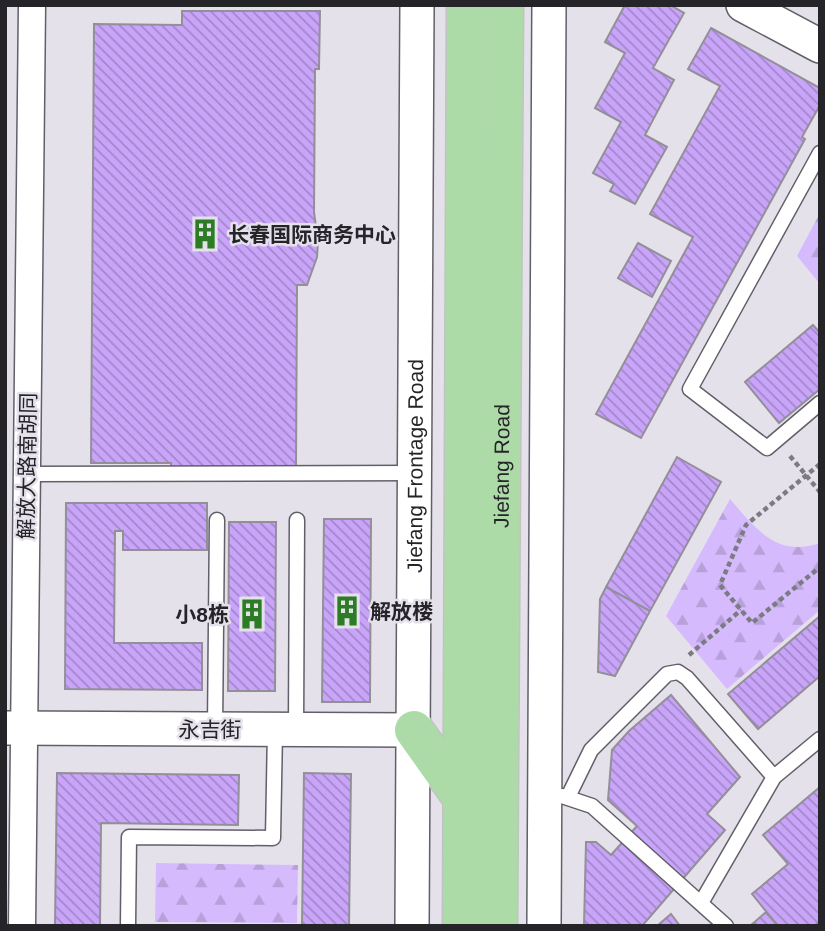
<svg xmlns="http://www.w3.org/2000/svg" width="825" height="931" font-family="Helvetica,'Noto Sans SC',sans-serif">
<style>
.forest{fill:url(#forest-firs)}
.building{fill:url(#building-back-hatch);stroke:#938f99;stroke-width:2}
.lines{fill:none;stroke-linecap:round;stroke-linejoin:round}
.service-casing{stroke:#625f68;stroke-width:17}
.minor-casing{stroke:#625f68;stroke-width:29}
.tertiary-casing{stroke:#625f68;stroke-width:36}
.primary-casing{stroke:#c2c2c3;stroke-width:41}
.path{stroke:#7d7b82;stroke-width:4.5;stroke-dasharray:5 3.5;stroke-linecap:butt}
.service{stroke:#fff;stroke-width:14}
.minor{stroke:#fff;stroke-width:26}
.tertiary{stroke:#fff;stroke-width:33}
.primary{stroke:#addba8;stroke-width:38}
.labels{text-anchor:middle;dominant-baseline:central;stroke-width:5;stroke-linejoin:round;paint-order:stroke}
.poi-label{font-size:21px;font-weight:bold;fill:#252428;stroke:#e5e1eb;text-anchor:start}
.street-label{font-size:21px;fill:#252428;stroke:#e5e1eb}
</style>
<defs>
<pattern id="forest-firs" width="22" height="20" patternUnits="userSpaceOnUse" patternTransform="scale(1.75)"><rect width="22" height="20" fill="#d6bafe"/><path d="M5 1l3.5 6h-7zM16 11l3.5 6h-7z" fill="#b8a0da"/></pattern>
<pattern id="building-back-hatch" width="6" height="6" patternUnits="userSpaceOnUse" patternTransform="scale(1.75)"><rect width="6" height="6" fill="#c9a5fa"/><path d="M-1 5l2 2M0 0l6 6M5-1l2 2" fill="none" stroke="#a386ca"/></pattern>
</defs>
<rect width="100%" height="100%" fill="#e5e1eb"/>
<!-- forest -->
<path class="forest" d="M820 213V284L797 256Z
M730 499C756 529 777 558 820 543V610L727 689 666 616Z
M156 863 298 865 297 923 155 922Z"/>
<!-- building -->
<path class="building" d="M625 5H670L684 13 653 68 674 80 645 135 667 147 635 204 610 191 614 184 593 173 621 122 595 108 625 53 605 42Z
M182 11H320L319 69H315L314 212 318 242 317 257 307 285H297L296 468H171V463H91L94 24 182 25Z
M711 28 820 88V105L802 137 805 139 641 438 596 414 693 237 650 214 720 86 688 69Z
M638 243 671 261 652 297 618 278Z
M813 325 820 333V389L779 423 745 382Z
M677 457 721 482 650 611 606 587Z
M66 503H207V550H123V531H115L114 643H202V690L65 689Z
M324 519H371L370 702H322Z
M229 522H276L275 691H228Z
M606 587 650 611 615 676 598 672 600 599Z
M820 616V676L758 729 728 694Z
M671 695 740 777 707 814 725 830 642 926H584L586 842H596L611 855 637 826 608 800 612 750 629 731Z
M57 773 239 775 238 825 101 823 100 926H55Z
M304 773 351 774 349 926H302Z
M820 787V921L814 926H778L752 894 788 864 763 835Z
M766 912 778 926H750Z
M671 914 680 926H657Z"/>
<g class="lines">
<!-- service casing -->
<g class="service-casing">
<path id="service" d="M820 153 690 389 767 448 820 403
M27 474 415 473
M215 729 217 520
M296 729 297 520
M562 796 592 806 726 926
M568 797 591 750 667 674 678 672 687 678 774 777
M701 903 774 777 820 739
M128 926 129 837 273 838 275 730"/>
</g>
<!-- minor casing -->
<g class="minor-casing">
<path id="minor" d="M22 926 32 5"/>
</g>
<!-- tertiary casing -->
<g class="tertiary-casing">
<g id="tertiary">
<path d="M743 5 820 46"/>
<path d="M5 728 414 730"/>
<path id="s1" d="M412 926 417 5"/>
<path d="M544 926 549 5"/>
</g>
</g>
<!-- primary casing -->
<g class="primary-casing">
<g id="primary">
<path d="M414 730 463 799"/>
<path d="M462 926 466 5"/>
<path id="s2" d="M498 926 504 5"/>
</g>
</g>
<!-- path -->
<path class="path" d="M790 456 820 492
M820 464 746 525 720 585 752 623 820 567
M689 655 741 610"/>
<!-- service -->
<use href="#service" class="service"/>
<!-- minor -->
<use href="#minor" class="minor"/>
<!-- tertiary -->
<use href="#tertiary" class="tertiary"/>
<!-- primary -->
<use href="#primary" class="primary"/>
</g>
<!-- icons -->
<defs>
<g id="building-bare" transform="scale(2.415)"><path d="M-4-6H4V6H1V3H-1V6H-4ZM-2.5-4.3h1.7v1.8h-1.7ZM.8-4.3h1.7v1.8H.8ZM-2.5-1h1.7V.8h-1.7ZM.8-1h1.7V.8H.8Z" fill="#2c7b25" stroke="#e5e1eb" stroke-width="2.5" paint-order="stroke"/></g>
</defs>
<g fill-rule="evenodd">
<use href="#building-bare" x="205" y="234"/>
<use href="#building-bare" x="347" y="611"/>
<use href="#building-bare" x="252" y="614"/>
</g>
<g class="labels">
<!-- poi labels -->
<g class="poi-label">
<text x="228" y="234">长春国际商务中心</text>
<text x="370" y="611">解放楼</text>
<text x="229" y="614" text-anchor="end">小8栋</text>
</g>
<!-- street labels -->
<g class="street-label">
<text transform="translate(27 466) rotate(-89)">解放大路南胡同</text>
<text stroke="none"><textPath href="#s1" startOffset="460">Jiefang Frontage Road</textPath></text>
<text stroke="none"><textPath href="#s2" startOffset="460">Jiefang Road</textPath></text>
<text x="210" y="729">永吉街</text>
</g>
</g>
<!-- border -->
<rect width="825" height="931" fill="none" stroke="#252428" stroke-width="14"/>
</svg>
